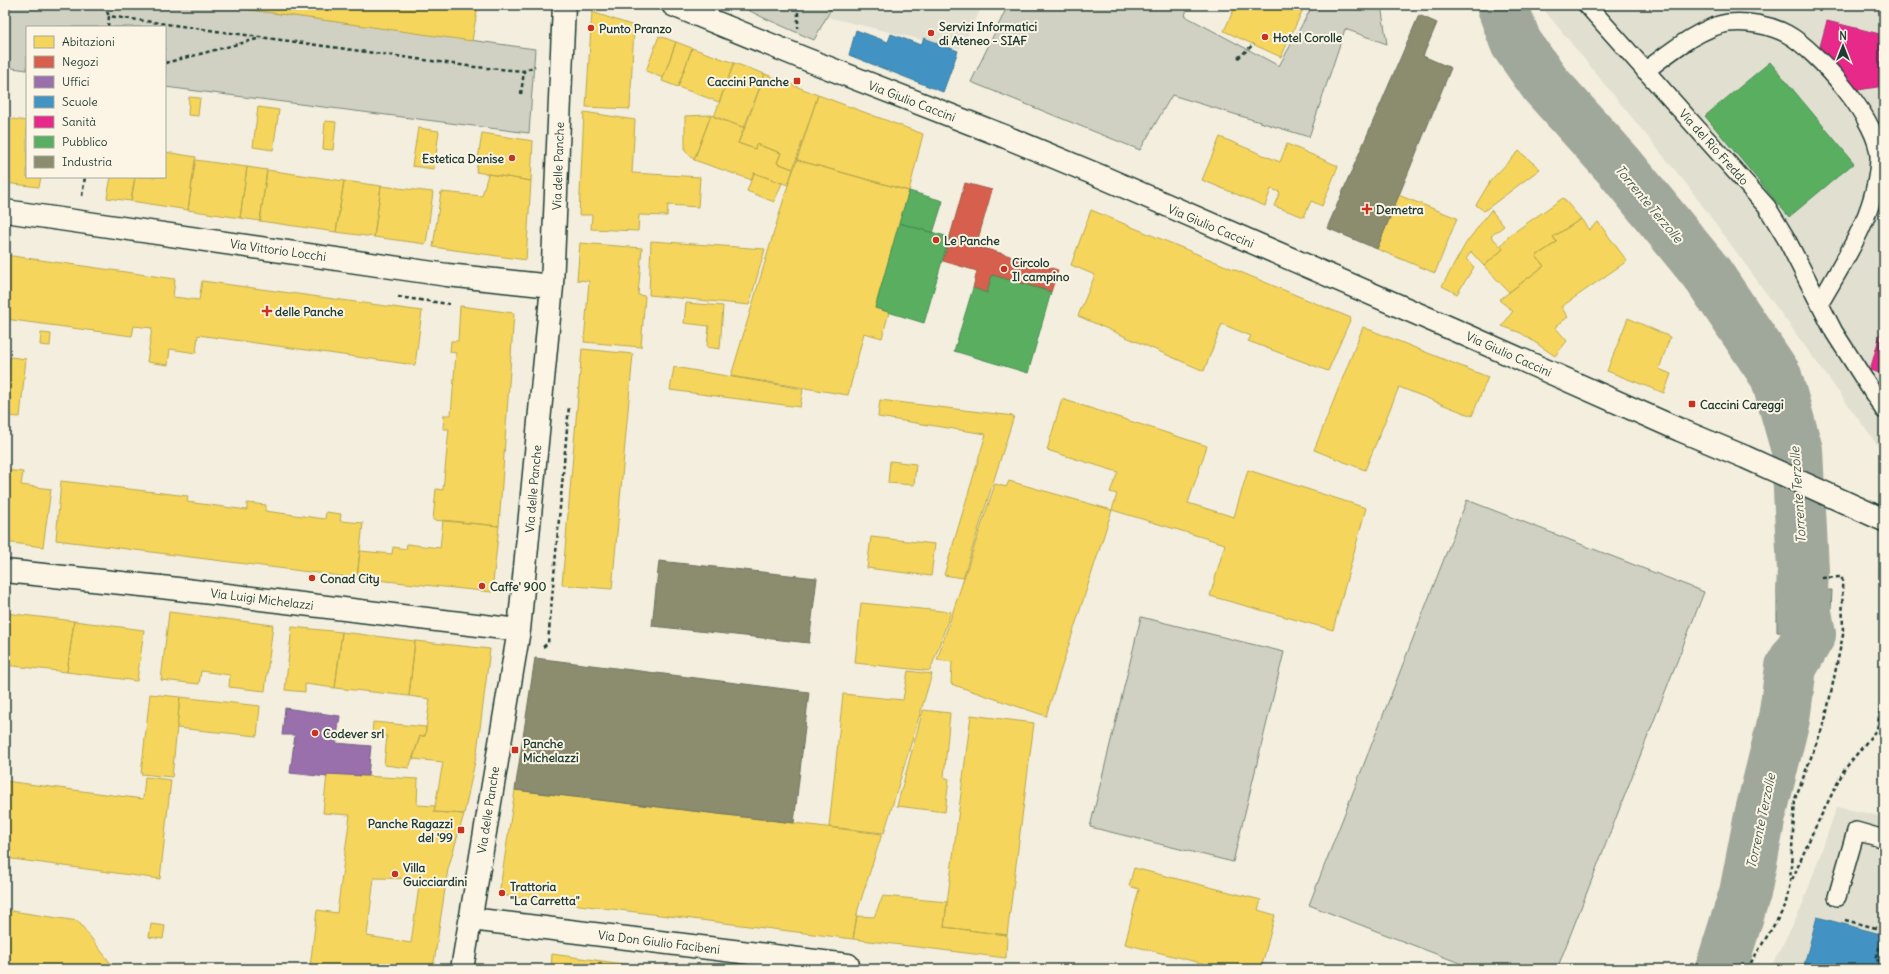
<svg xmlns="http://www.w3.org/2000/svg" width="1889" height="974" font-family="Delius,sans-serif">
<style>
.built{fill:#e1dfd0}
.green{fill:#d0d1c2;stroke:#78877b}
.water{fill:#a0a89b;stroke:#6c7d72}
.homes{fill:#f6d55c;stroke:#b6a750;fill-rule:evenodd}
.shops{fill:#d6604d;stroke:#9f5646}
.offices{fill:#9970ab;stroke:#746187}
.schools{fill:#4393c3;stroke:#387998}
.health{fill:#e7298a;stroke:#ab2f70}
.public{fill:#5aae61;stroke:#488c54}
.industry{fill:#8c8c6e;stroke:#6b745d}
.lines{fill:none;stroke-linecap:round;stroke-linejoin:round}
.river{stroke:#a0a89b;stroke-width:52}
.lane-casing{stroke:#1f3d34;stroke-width:20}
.street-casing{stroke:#1f3d34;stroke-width:25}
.path{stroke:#1f3d34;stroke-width:2.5;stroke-dasharray:4 3;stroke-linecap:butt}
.lane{stroke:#fcf5e5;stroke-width:17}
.street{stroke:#fcf5e5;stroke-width:22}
.poi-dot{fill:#c8321e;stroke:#fcf5e5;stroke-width:1.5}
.labels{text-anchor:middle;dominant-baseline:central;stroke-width:4;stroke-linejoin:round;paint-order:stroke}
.poi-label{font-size:12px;font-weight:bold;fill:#1f3d34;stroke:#fcf5e5;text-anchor:start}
.street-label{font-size:12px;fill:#1f3d34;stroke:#fcf5e5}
.water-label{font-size:13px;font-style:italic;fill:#465d53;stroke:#fcf5e5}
</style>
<rect width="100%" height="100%" fill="#f3eede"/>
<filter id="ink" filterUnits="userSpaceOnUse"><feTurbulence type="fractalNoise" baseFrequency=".025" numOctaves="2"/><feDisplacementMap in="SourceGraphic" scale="8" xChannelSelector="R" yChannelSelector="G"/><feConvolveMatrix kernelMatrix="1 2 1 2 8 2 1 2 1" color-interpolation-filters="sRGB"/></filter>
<g filter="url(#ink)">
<!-- built -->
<path class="built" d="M834 5H983L960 49 827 17Z
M1540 5H1884V454L1688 186Z
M1837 807 1884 817V969H1770L1801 909Z"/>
<!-- green -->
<path class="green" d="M5 5H230V7L535 49 529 133 165 87V27H27V70L5 67Z
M738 5H833L814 40 762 17Z
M1008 5H1188L1185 16 1279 66 1313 5H1381L1387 44 1345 29 1309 137 1172 95 1140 150 971 82Z
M1467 500 1704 592 1557 969H1475L1309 905Z
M1141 617 1284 652 1233 862 1090 827Z"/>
<!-- water -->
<path class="water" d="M1832 590 1830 633 1777 632V592Z"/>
<!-- homes -->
<path class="homes" d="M237 5H478L472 41 237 8Z
M1236 5H1305L1281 57 1224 31Z
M592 12 634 26 630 109 586 107Z
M659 36 676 42 663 78 646 71Z
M676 42 692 48 678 87 662 81Z
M692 48 734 63 719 102 678 87Z
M734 63 765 74 745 128 714 117Z
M765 74 818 95 793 169 777 163 781 153 756 144 755 149 738 143Z
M818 95 923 134 909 191 797 160Z
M189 97 200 98 198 116 188 115Z
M258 107 279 110 273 150 253 147Z
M584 112 635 120 632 173 700 177 698 207 668 205 667 216 639 215 638 231 591 229 592 215H579Z
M711 115 694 160 685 150V116Z
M711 115 745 128 738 143 755 149 756 144 781 153 777 163 793 169 788 185 754 173 752 180 694 160Z
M5 118 27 121V177H41L39 187 5 183Z
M325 121 336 122 333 150 323 149Z
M418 128 439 131 434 169 412 166Z
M482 133 533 141 531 181 476 172Z
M1220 137 1280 162 1287 144 1338 166 1322 206 1311 201 1304 217 1274 206 1280 192 1271 189 1265 206 1202 180Z
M1519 151 1540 169 1484 211 1476 205 1491 180Z
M165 152 196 157 188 210 131 201 135 177H165Z
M195 160 247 167 240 218 188 210Z
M797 160 909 191 875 308 889 312 882 338 864 333 848 395 731 376 788 185Z
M247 167 267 170 260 221 240 218Z
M267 170 344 181 336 232 260 221Z
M754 173 782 183 774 202 747 191Z
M488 174 531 181 526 260 433 247 441 192 482 196Z
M111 177H135L131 201 107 198Z
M344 181 381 186 374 237 336 232Z
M381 186 433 192 426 244 374 237Z
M1398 195 1457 218 1435 273 1377 249Z
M1563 198 1581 219 1553 237 1557 242 1536 256 1544 266 1509 292 1484 266 1503 249 1501 245 1510 235Z
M1091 210 1351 318 1328 371 1248 341 1251 336 1222 324 1204 371 1078 316 1095 275 1071 265Z
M1491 210 1504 226 1491 236 1503 249 1484 266 1471 252 1466 259 1474 267 1457 294 1442 286 1466 243Z
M1581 219 1589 230 1598 222 1627 261 1561 307 1568 317 1555 327 1567 341 1555 356 1521 333 1502 326 1513 311 1499 300 1544 266 1536 256 1557 242 1553 237Z
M651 241 765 249 749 305 649 295Z
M580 243 642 248 638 295 645 296 641 347 584 342 589 281 577 280Z
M5 255 175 279 173 297 199 300 202 281 422 311 415 365 198 335 196 353 170 349 168 365 147 362 152 328 134 326 132 336 5 319Z
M686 303 723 306 720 349 707 347 709 326 684 323Z
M460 306 514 313 499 526 433 520 436 489 443 490 449 429H443L444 415H451L456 353 450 352 451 341H458Z
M1628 318 1670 337 1659 369 1671 374 1664 393 1607 371Z
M1363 327 1488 377 1472 416 1399 387 1365 470 1314 450Z
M41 333 51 334 50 346 40 345Z
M582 349 633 354 612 589 562 585Z
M10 357 26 359 20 417 5 416Z
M674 367 803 389 800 407 670 390Z
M1062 399 1207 446 1188 503 1234 517 1248 470 1366 508 1333 630 1210 596 1225 544 1112 510 1117 494 1110 492 1118 472 1047 450Z
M880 400 1014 416 963 578 944 575 986 434 878 417Z
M890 461 916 464 914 485 888 483Z
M5 470 23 472 21 485 51 489 43 547 5 542Z
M61 481 188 496 187 502 247 510V503L266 505 265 511 325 519 326 512 341 514 340 521 363 523 357 578 56 540Z
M1009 481 1112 510 1046 716 951 684 952 662 937 660 995 484 1006 487Z
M443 520 499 526 492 592 357 578 360 551 392 554 393 547 406 549 407 544 440 548Z
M871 537 935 544 931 576 867 568Z
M861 603 951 612 930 671 855 663Z
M169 612 273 625 265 691 229 687 230 675 201 671 199 684 161 680Z
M5 613 74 621 67 672 5 665Z
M74 621 144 630 137 681 67 672Z
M292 627 342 632 335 688 305 684V692L285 690Z
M342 632 415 641 409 696 335 688Z
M415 641 490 649 477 752 464 814 434 812 443 762 413 759 420 736H425L430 699 409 696Z
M908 671 932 674 884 833 829 827 843 694 903 700Z
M150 694 180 697 172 777 141 774Z
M180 697 260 706 257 736 177 728Z
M923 710 950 713 944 777 949 779 945 812 897 806Z
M971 715 1034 723 1007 935 944 927Z
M373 722 426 727 425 736H420L409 768 384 765 387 736 372 735Z
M327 774 418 779 417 805 435 806 434 812 464 814 448 869 433 969H322L310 967 317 910 337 913 350 815 323 813ZM374 878 420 879 411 943 367 936Z
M145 777 171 780 160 879 5 858V781L143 799Z
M515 790 794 823 882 834 858 909 853 939 499 895Z
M1134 868 1261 900 1258 910 1275 915 1261 969H1225L1125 944 1139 889 1129 886Z
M883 896 947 902 944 927 1007 935 1006 958 853 939 857 916 874 917Z
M5 910 78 921 115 969H5Z
M151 924 165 926 163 939 149 937Z
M552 954 659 969H551Z"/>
<!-- shops -->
<path class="shops" d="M965 183 992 190 976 246 1058 270 1051 292 992 275 987 293 973 288 977 271 943 261Z"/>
<!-- offices -->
<path class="offices" d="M285 708 340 716 336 743 371 746 368 776 327 774V777L290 773 295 735H282Z"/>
<!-- schools -->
<path class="schools" d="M856 30 888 42 891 34 921 45 924 38 958 51 943 92 849 55Z
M1817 917 1884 935V969H1803Z"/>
<!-- health -->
<path class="health" d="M1827 21 1884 35V86L1858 90 1819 50Z
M1884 321V375L1870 370Z"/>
<!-- public -->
<path class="public" d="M1770 62 1854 163 1789 217 1705 116Z
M909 191 943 201 933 233 899 223Z
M899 223 949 237 924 323 875 308Z
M992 275 1051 292 1028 373 954 351 973 288 987 293Z"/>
<!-- industry -->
<path class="industry" d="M1419 15 1437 23 1423 56 1451 68 1377 249 1327 228Z
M659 561 817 578 809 643 652 626Z
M535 658 809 692 794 823 515 790Z"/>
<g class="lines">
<!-- river -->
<path class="river" d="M1502 5 1516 43 1545 84 1619 166 1708 275 1776 376 1797 450 1803 570 1802 591 1810 634 1791 667 1784 719 1760 816 1745 893 1721 969"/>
<!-- lane casing -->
<g class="lane-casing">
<path id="lane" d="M1587 5 1767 207 1787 240 1834 332 1884 410
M1645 71C1668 54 1700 27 1728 23 1748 21 1770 25 1787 34 1818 51 1881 123 1879 159 1877 212 1845 259 1820 303
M1837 897 1856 831 1884 839"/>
</g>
<!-- street casing -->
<g class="street-casing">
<path id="street" d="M673 5 803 58 1006 137 1100 176 1450 328 1680 430 1745 457 1884 520
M5 211 447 275 552 286
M5 571 161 587 519 630
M471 919 848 965
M462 969 519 630 552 286 564 5"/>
</g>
<!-- path -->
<path class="path" d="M104 5 109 16
M798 5V28
M108 27 109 16 475 67 524 71 535 66
M1238 58 1254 44
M165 63 261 38
M521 94 524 71
M82 196 85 177
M398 297 449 304
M543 647 548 643 569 406
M1792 880 1812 834 1844 770 1877 729 1884 689
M1845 920 1884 930
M1884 945 1880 944 1876 960 1884 962
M1747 969 1785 907 1790 883 1795 799 1825 721 1843 635 1842 577 1820 578"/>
<!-- lane -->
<use href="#lane" class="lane"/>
<!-- street -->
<use href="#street" class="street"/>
</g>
</g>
<!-- markers -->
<g class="poi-dot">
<circle cx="591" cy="28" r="4"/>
<circle cx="931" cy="33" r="4"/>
<circle cx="1265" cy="37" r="4"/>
<rect x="793" y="77" width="8" height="8" rx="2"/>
<circle cx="512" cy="158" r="4"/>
<path d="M1365 203h4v4h4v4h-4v4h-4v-4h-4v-4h4z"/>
<circle cx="936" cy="240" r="4"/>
<circle cx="1004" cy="269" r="4"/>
<path d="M265 305h4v4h4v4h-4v4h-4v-4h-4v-4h4z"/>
<rect x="1688" y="400" width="8" height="8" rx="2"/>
<circle cx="312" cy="578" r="4"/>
<circle cx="482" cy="586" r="4"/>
<circle cx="315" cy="733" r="4"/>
<rect x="511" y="746" width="8" height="8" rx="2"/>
<rect x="457" y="826" width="8" height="8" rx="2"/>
<circle cx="395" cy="874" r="4"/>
<circle cx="502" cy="893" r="4"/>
</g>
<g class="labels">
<!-- poi labels -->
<g class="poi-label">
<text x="939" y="26">Servizi Informatici<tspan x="939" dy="14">di Ateneo - SIAF</tspan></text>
<text x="599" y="28">Punto Pranzo</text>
<text x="1273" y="37">Hotel Corolle</text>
<text x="789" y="81" text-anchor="end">Caccini Panche</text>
<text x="504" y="158" text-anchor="end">Estetica Denise</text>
<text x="1376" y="209">Demetra</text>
<text x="944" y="240">Le Panche</text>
<text x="1012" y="262">Circolo<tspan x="1012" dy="14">Il campino</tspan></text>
<text x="275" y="311">delle Panche</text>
<text x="1700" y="404">Caccini Careggi</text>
<text x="320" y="578">Conad City</text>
<text x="490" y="586">Caffe' 900</text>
<text x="323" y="733">Codever srl</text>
<text x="523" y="743">Panche<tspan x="523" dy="14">Michelazzi</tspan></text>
<text x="453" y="823" text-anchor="end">Panche Ragazzi<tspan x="453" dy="14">del '99</tspan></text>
<text x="403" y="867">Villa<tspan x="403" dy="14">Guicciardini</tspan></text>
<text x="510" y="886">Trattoria<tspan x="510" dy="14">"La Carretta"</tspan></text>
</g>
<!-- street labels -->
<g class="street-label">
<text transform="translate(912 101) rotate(21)">Via Giulio Caccini</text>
<text transform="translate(1714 147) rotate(48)">Via del Rio Freddo</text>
<text transform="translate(558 166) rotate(-88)">Via delle Panche</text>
<text transform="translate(1211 226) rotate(23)">Via Giulio Caccini</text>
<text transform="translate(278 250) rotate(8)">Via Vittorio Locchi</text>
<text transform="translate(1509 354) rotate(24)">Via Giulio Caccini</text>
<text transform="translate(533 489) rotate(-85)">Via delle Panche</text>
<text transform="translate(262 599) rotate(7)">Via Luigi Michelazzi</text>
<text transform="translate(488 810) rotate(-81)">Via delle Panche</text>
<text transform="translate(659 942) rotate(7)">Via Don Giulio Facibeni</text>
</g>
<!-- water labels -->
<g class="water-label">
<text transform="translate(1649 204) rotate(50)">Torrente Terzolle</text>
<text transform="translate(1798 495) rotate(-94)">Torrente Terzolle</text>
<text transform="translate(1761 821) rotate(-78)">Torrente Terzolle</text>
</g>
</g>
<!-- margin -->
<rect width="1889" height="974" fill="none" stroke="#fcf5e5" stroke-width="20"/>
<rect x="10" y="10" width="1869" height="954" fill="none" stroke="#1f3d34" stroke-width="1.5" filter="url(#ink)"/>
<!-- legend -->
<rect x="26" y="26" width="140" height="152" fill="#fcf5e5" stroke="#a4ab9e"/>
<rect x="34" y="36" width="20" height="12" fill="#f6d55c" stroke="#a4ab9e"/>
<text x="62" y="46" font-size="12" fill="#1f3d34">Abitazioni</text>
<rect x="34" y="56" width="20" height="12" fill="#d6604d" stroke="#a4ab9e"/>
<text x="62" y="66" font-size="12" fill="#1f3d34">Negozi</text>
<rect x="34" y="76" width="20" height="12" fill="#9970ab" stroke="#a4ab9e"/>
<text x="62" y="86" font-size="12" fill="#1f3d34">Uffici</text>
<rect x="34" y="96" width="20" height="12" fill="#4393c3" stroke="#a4ab9e"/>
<text x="62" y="106" font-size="12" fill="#1f3d34">Scuole</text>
<rect x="34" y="116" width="20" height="12" fill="#e7298a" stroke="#a4ab9e"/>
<text x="62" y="126" font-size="12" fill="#1f3d34">Sanità</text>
<rect x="34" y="136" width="20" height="12" fill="#5aae61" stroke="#a4ab9e"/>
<text x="62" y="146" font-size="12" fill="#1f3d34">Pubblico</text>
<rect x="34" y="156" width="20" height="12" fill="#8c8c6e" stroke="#a4ab9e"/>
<text x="62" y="166" font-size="12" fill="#1f3d34">Industria</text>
<!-- north arrow -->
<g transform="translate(1843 46)" stroke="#fcf5e5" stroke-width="3" paint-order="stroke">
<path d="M0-3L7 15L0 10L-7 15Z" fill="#1f3d34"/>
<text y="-6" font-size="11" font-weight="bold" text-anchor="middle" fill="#1f3d34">N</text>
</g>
</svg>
